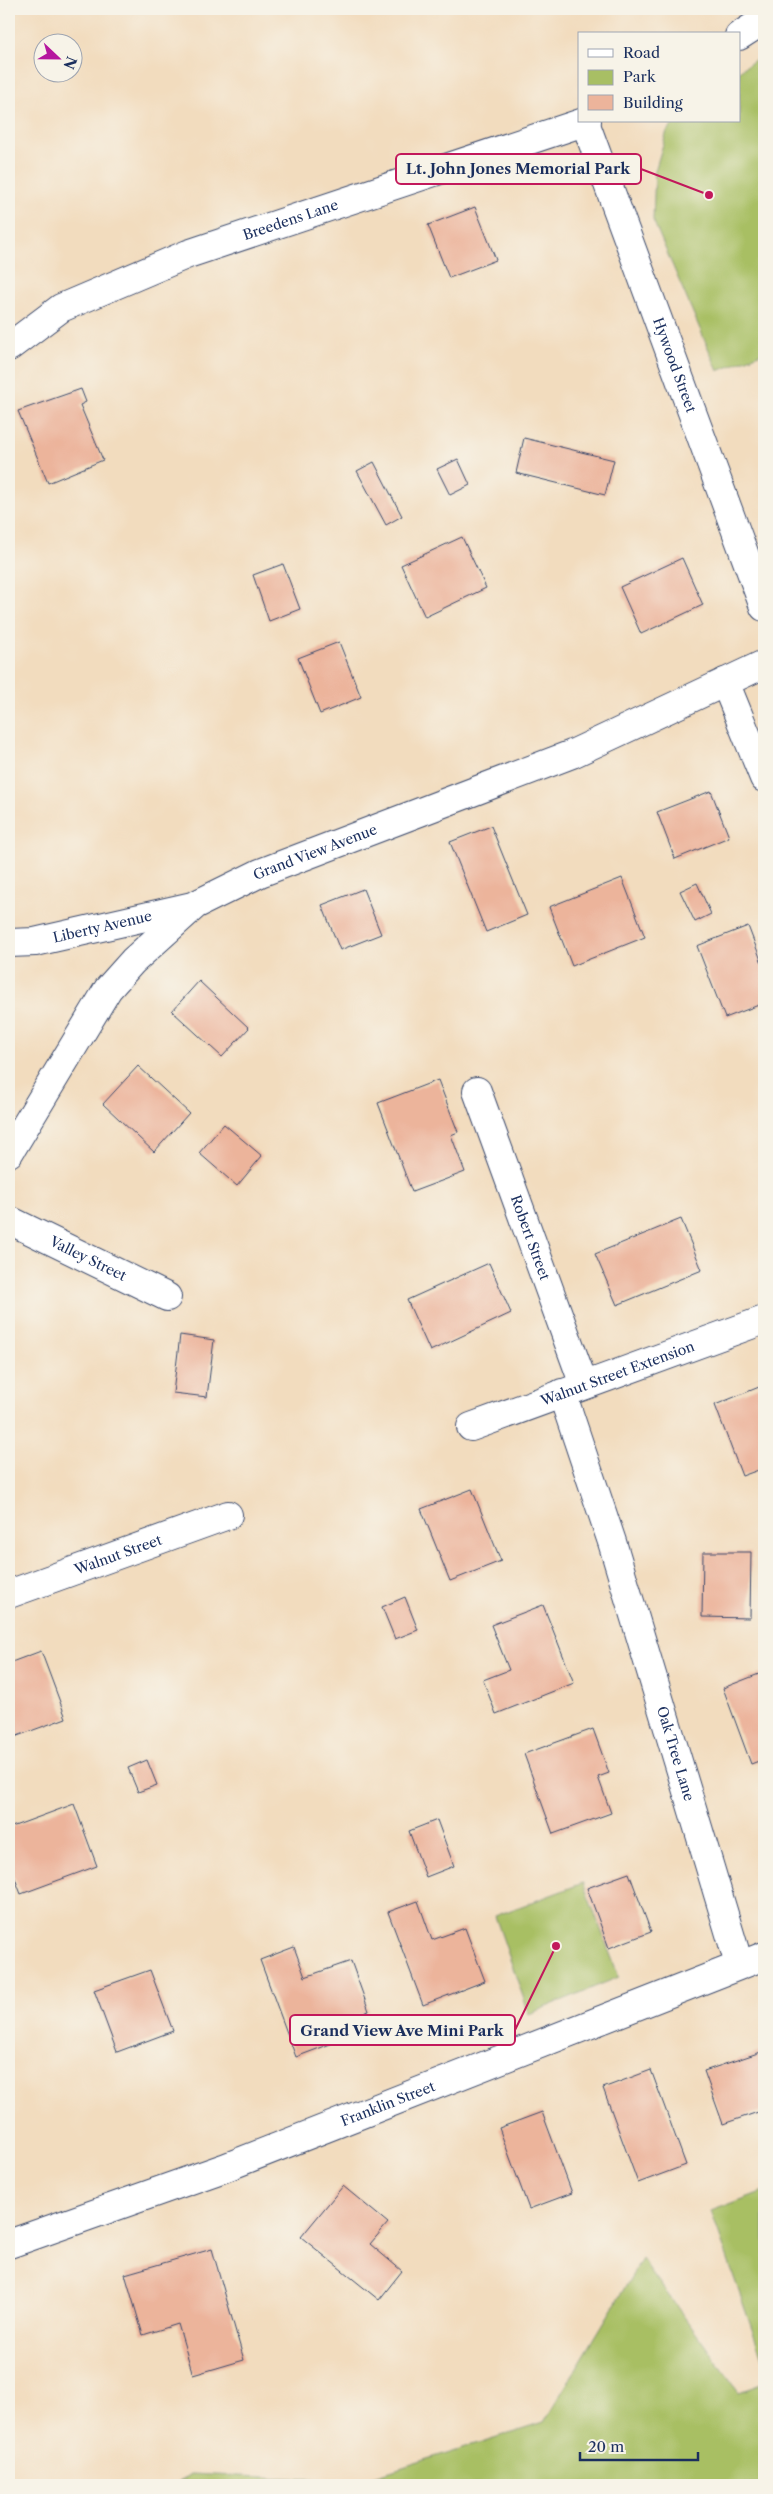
<svg xmlns="http://www.w3.org/2000/svg" width="773" height="2494" font-family="'Libre Caslon Text',serif">
<style>
.green{fill:#a8bf64;stroke:#627761}
.building{fill:#ecb49b}
.lines{fill:none;stroke-linecap:round;stroke-linejoin:round}
.street-casing{stroke:#3b496c;stroke-width:30}
.street{stroke:#fff;stroke-width:28}
.labels{text-anchor:middle;dominant-baseline:central;stroke-width:4;stroke-linejoin:round;paint-order:stroke}
.street-label{font-size:14px;fill:#1b2f5e;stroke:#f7f3e8}
.leader{fill:none;stroke:#c2185b;stroke-width:2}
.callout-dot{fill:#c2185b;stroke:#f7f3e8;stroke-width:2}
.callout{fill:#f7f3e8;stroke:#c2185b;stroke-width:2}
.callout-label{font-size:15px;text-anchor:middle;font-weight:bold;fill:#1b2f5e}
</style>
<rect width="100%" height="100%" fill="#f7f3e8"/>
<filter id="ink" filterUnits="userSpaceOnUse"><feTurbulence type="fractalNoise" baseFrequency=".02" numOctaves="2"/><feDisplacementMap in="SourceGraphic" scale="10" xChannelSelector="R" yChannelSelector="G"/><feConvolveMatrix kernelMatrix="1 2 1 2 8 2 1 2 1" color-interpolation-filters="sRGB"/></filter>
<filter id="wash" filterUnits="userSpaceOnUse"><feTurbulence type="fractalNoise" baseFrequency=".0096" numOctaves="4" result="noise"/><feDisplacementMap in="SourceGraphic" scale="20" xChannelSelector="R" yChannelSelector="G"/><feGaussianBlur stdDeviation="1.12" result="paint"/><feColorMatrix in="noise" values="0 0 0 0 0 0 0 0 0 0 0 0 0 0 0 0 0 1.4 0 .05"/><feComposite in="paint" operator="in"/></filter>
<g filter="url(#wash)">
<rect width="100%" height="100%" fill="#f2dcbe"/>
<!-- green -->
<path class="green" d="M764 54V352L718 371 653 220 655 171 667 131 677 121H739V71Z
M583 1883 619 1977 529 2014 495 1916Z
M764 2191V2364L711 2211Z
M642 2259 739 2392 764 2383V2485H174L190 2474 359 2481 544 2422Z"/>
<g id="blocks">
<!-- building -->
<path class="building" d="M475 207 496 260 449 278 428 225Z
M81 389 86 402 80 405 103 460 48 483 18 411Z
M524 438 614 460 605 495 516 473Z
M458 459 470 485 450 495 437 469Z
M374 462 402 516 386 525 357 471Z
M462 537 486 588 425 617 401 565Z
M682 558 703 605 641 634 620 587Z
M283 564 300 609 269 621 253 575Z
M339 642 361 697 320 714 298 658Z
M711 791 729 837 675 859 657 812Z
M491 826 527 915 486 932 450 842Z
M622 878 645 937 572 966 549 907Z
M697 883 711 914 695 922 680 891Z
M363 889 381 934 340 950 322 905Z
M748 926 764 968V1003L725 1018 697 946Z
M199 981 249 1028 222 1057 172 1011Z
M138 1066 189 1113 154 1152 103 1104Z
M438 1080 458 1132 451 1135 465 1172 412 1192 378 1103Z
M224 1124 262 1156 237 1186 199 1153Z
M681 1219 702 1270 617 1305 595 1254Z
M489 1263 511 1313 430 1351 407 1300Z
M180 1335 214 1340 207 1397 173 1393Z
M764 1385V1468L742 1476 715 1405Z
M472 1489 501 1561 450 1581 421 1509Z
M703 1552H751L750 1618 702 1617Z
M405 1597 418 1630 395 1639 382 1607Z
M543 1605 574 1683 496 1714 483 1680 509 1670 491 1625Z
M41 1651 66 1718 9 1739V1663Z
M764 1672V1759L751 1764 723 1688Z
M593 1729 609 1773 598 1777 611 1813 553 1834 524 1754Z
M147 1760 157 1785 138 1792 128 1768Z
M74 1804 97 1866 21 1894 9 1863V1828Z
M437 1820 454 1866 426 1877 409 1831Z
M629 1873 651 1932 609 1948 587 1888Z
M418 1901 432 1940 465 1928 485 1981 423 2005 388 1912Z
M294 1947 305 1977 351 1961 369 2011 327 2027 333 2043 296 2057 260 1960Z
M150 1970 173 2031 117 2052 94 1990Z
M764 2051V2110L723 2124 704 2071Z
M651 2070 686 2165 638 2183 603 2088Z
M542 2112 572 2193 529 2209 499 2128Z
M343 2186 388 2223 370 2244 402 2271 379 2300 301 2237Z
M212 2249 244 2360 193 2375 178 2324 143 2335 125 2274Z"/>
</g>
</g>
<g filter="url(#ink)">
<use href="#blocks" fill-opacity="0" stroke="#3b496c" stroke-width="1"/>
<g class="lines">
<!-- street casing -->
<g class="street-casing">
<g id="street">
<path d="M739 36 764 20"/>
<path id="s1" d="M585 122 764 607"/>
<path id="s2" d="M9 347 61 308 188 254 587 121"/>
<path d="M725 682 764 778"/>
<path id="s3" d="M9 943 35 942 193 906"/>
<path id="s4" d="M477 1091 584 1385"/>
<path id="s5" d="M9 1153 108 989 133 961 195 905 260 873 572 754 764 664"/>
<path id="s6" d="M9 1220 167 1297"/>
<path id="s7" d="M562 1393 612 1542 739 1964"/>
<path id="s8" d="M471 1427 764 1320"/>
<path id="s9" d="M9 1594 228 1515"/>
<path id="s10" d="M9 2244 224 2168 764 1956"/>
</g>
</g>
<!-- street -->
<use href="#street" class="street"/>
</g>
</g>
<g class="labels">
<!-- street labels -->
<g class="street-label">
<text stroke="none"><textPath href="#s2" startOffset="311">Breedens Lane</textPath></text>
<text stroke="none"><textPath href="#s1" startOffset="259">Hywood Street</textPath></text>
<text stroke="none"><textPath href="#s5" startOffset="444">Grand View Avenue</textPath></text>
<text stroke="none"><textPath href="#s3" startOffset="95">Liberty Avenue</textPath></text>
<text stroke="none"><textPath href="#s4" startOffset="156">Robert Street</textPath></text>
<text stroke="none"><textPath href="#s6" startOffset="88">Valley Street</textPath></text>
<text stroke="none"><textPath href="#s8" startOffset="156">Walnut Street Extension</textPath></text>
<text stroke="none"><textPath href="#s9" startOffset="116">Walnut Street</textPath></text>
<text stroke="none"><textPath href="#s7" startOffset="378">Oak Tree Lane</textPath></text>
<text stroke="none"><textPath href="#s10" startOffset="404">Franklin Street</textPath></text>
</g>
</g>
<!-- callouts -->
<path class="leader" d="M709 195L641 169M556 1946L515 2030"/>
<g class="callout-dot">
<circle cx="709" cy="195" r="5"/>
<circle cx="556" cy="1946" r="5"/>
</g>
<g class="callout">
<rect x="396" y="154" width="245" height="30" rx="5"/>
<rect x="290" y="2015" width="225" height="30" rx="5"/>
</g>
<g class="callout-label">
<text x="518" y="174">Lt. John Jones Memorial Park</text>
<text x="402" y="2036">Grand View Ave Mini Park</text>
</g>
<!-- margin -->
<rect width="773" height="2494" fill="none" stroke="#f7f3e8" stroke-width="30"/>
<!-- legend -->
<rect x="578" y="32" width="162" height="90" fill="#f7f3e8" stroke="#9fa5b1"/>
<rect x="588" y="49" width="25" height="8" fill="#ffffff" stroke="#9fa5b1"/>
<text x="623" y="58" font-size="15" fill="#1b2f5e">Road</text>
<rect x="588" y="70" width="25" height="15" fill="#a8bf64" stroke="#9fa5b1"/>
<text x="623" y="82" font-size="15" fill="#1b2f5e">Park</text>
<rect x="588" y="95" width="25" height="15" fill="#ecb49b" stroke="#9fa5b1"/>
<text x="623" y="108" font-size="15" fill="#1b2f5e">Building</text>
<!-- north arrow -->
<g transform="translate(58 58) rotate(112)"><circle r="24" fill="#f7f3e8" stroke="#9fa5b1"/>
<path d="M0-4L9 19L0 12L-9 19Z" fill="#b5179e"/>
<text y="-8" font-size="14" font-weight="bold" text-anchor="middle" fill="#1b2f5e">N</text>
</g>
<!-- scale -->
<path d="M580 2452v8h118v-8" fill="none" stroke="#1b2f5e" stroke-width="2.5"/>
<text x="588" y="2452" font-size="15" fill="#1b2f5e" stroke="#f7f3e8" stroke-width="4" paint-order="stroke">20 m</text>
</svg>
